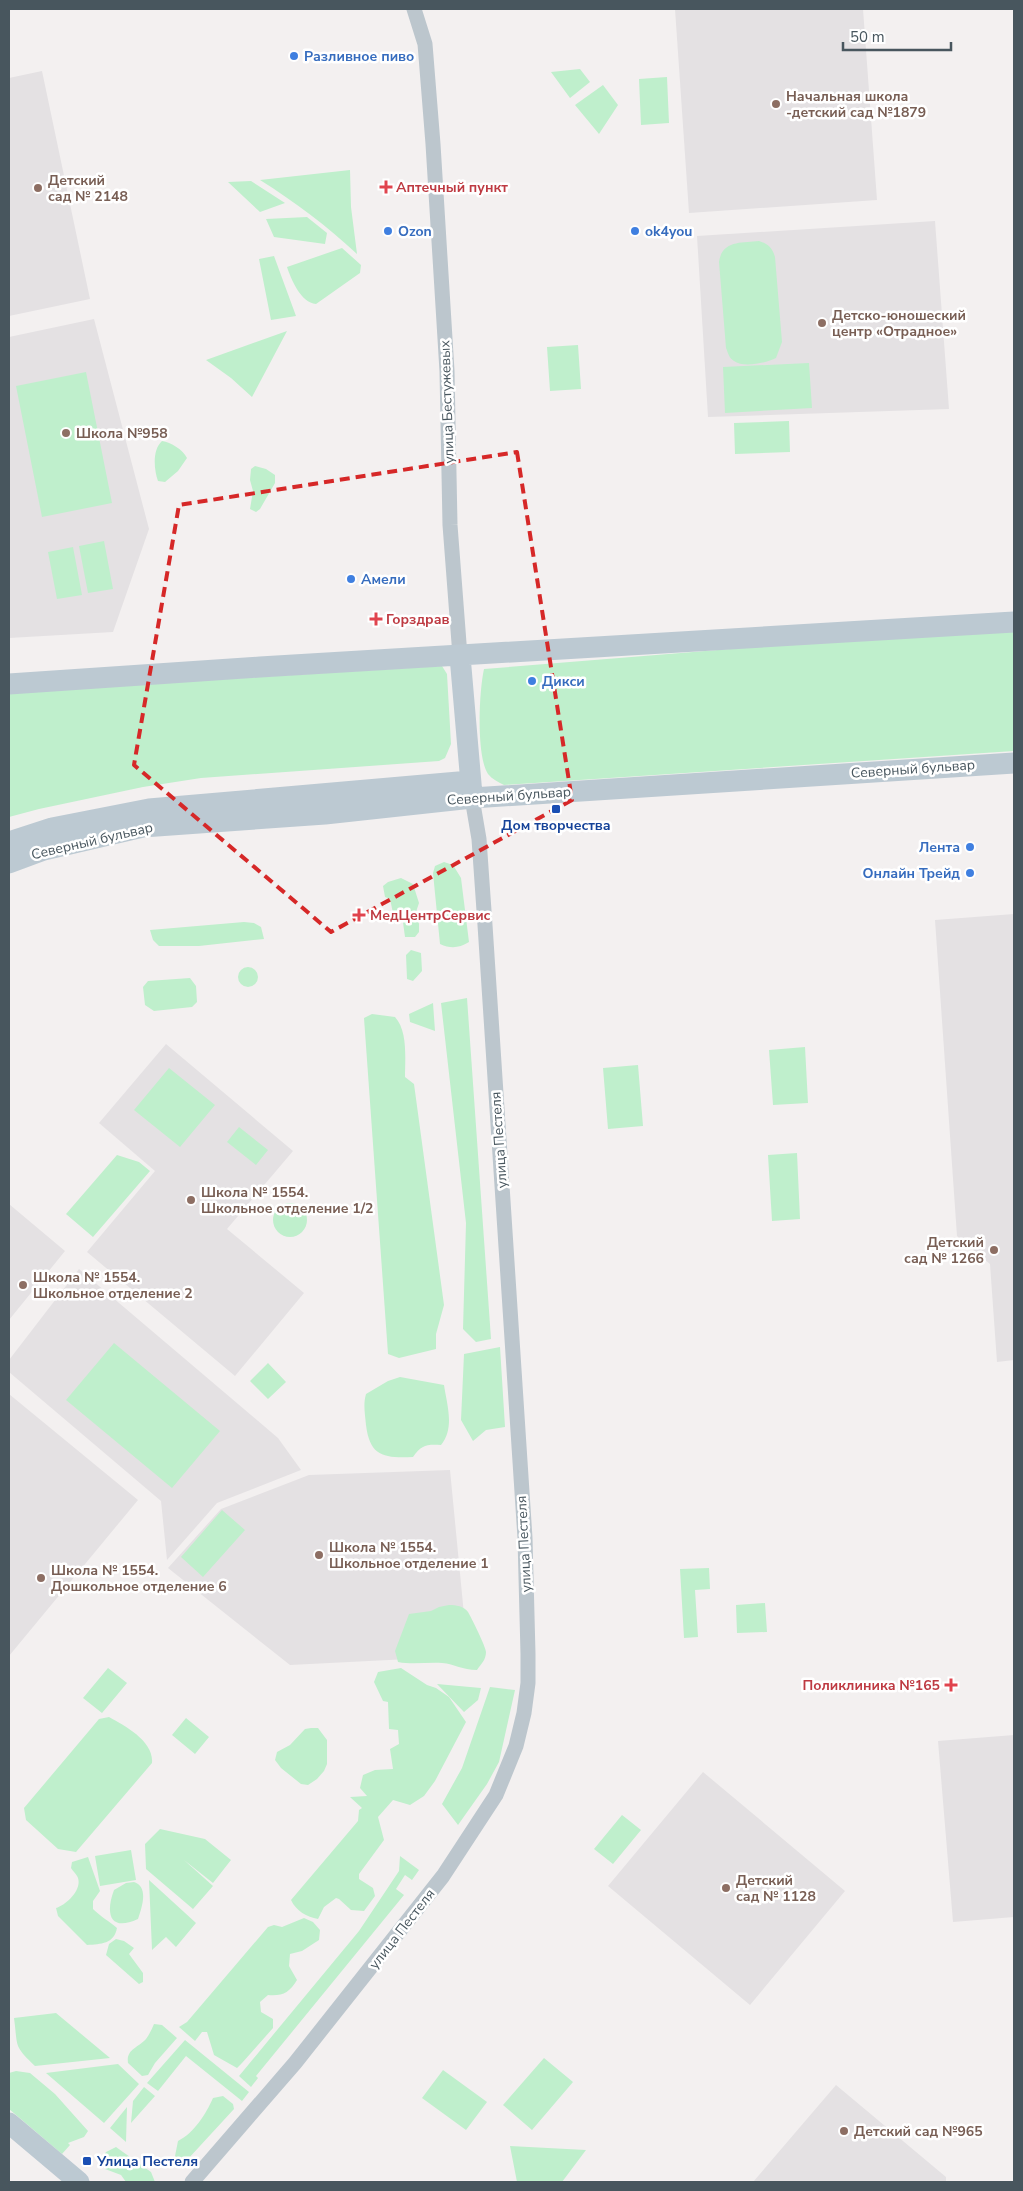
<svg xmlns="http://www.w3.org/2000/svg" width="1023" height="2191" font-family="'Nunito Sans',sans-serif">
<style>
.education{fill:#e4e1e3}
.green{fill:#bfefcc}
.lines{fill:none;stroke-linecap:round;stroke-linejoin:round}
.street{stroke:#bcc6cd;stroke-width:15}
.secondary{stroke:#bcc9d2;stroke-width:21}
.marked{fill:none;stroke:#d62828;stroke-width:4;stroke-dasharray:10 6;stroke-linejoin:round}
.shop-dot{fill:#3f7fe0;stroke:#fff;stroke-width:2}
.education-dot{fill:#8d6e63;stroke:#fff;stroke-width:2}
.health-dot{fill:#e0444e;stroke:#fff;stroke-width:2}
.transit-dot{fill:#1a4fb4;stroke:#fff;stroke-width:2}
.labels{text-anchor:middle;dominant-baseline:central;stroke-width:5;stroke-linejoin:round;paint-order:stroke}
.shop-label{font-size:14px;font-weight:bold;fill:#366cbe;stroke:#fff;text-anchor:start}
.education-label{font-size:14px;font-weight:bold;fill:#785e54;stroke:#fff;text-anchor:start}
.health-label{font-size:14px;font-weight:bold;fill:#be3a42;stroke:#fff;text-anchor:start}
.street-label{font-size:14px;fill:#48565e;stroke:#fff}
.transit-label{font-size:14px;font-weight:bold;fill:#164399;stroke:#fff}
</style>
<rect width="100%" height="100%" fill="#f3f0f0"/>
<!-- education -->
<path class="education" d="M675 9H863L877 200 689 213Z
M42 71 90 299 9 316V78Z
M935 221 949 409 708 417 697 236Z
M94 319 149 529 113 632 9 638V337Z
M1014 914V1360L997 1362 990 1264 957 1236 935 920Z
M166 1044 293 1151 227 1229 304 1293 235 1376 87 1252 155 1171 99 1123Z
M9 1204 65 1251 9 1320Z
M79 1269 278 1438 301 1470 217 1503 167 1560 161 1501 9 1372V1360Z
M9 1394 138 1500 9 1656Z
M450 1470 468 1656 290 1665 168 1568 221 1509 309 1475Z
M1014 1735V1917L953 1922 938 1741Z
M703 1772 845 1891 750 2005 608 1886Z
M836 2085 946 2177V2182H753Z"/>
<!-- green -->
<path class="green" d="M580 69 590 82 570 98 551 72Z
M667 77 669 123 641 125 639 79Z
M603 85 618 105 599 134 575 105Z
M350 170 351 207 357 254C327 226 295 202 260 180Z
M251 181 285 203 260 212 228 182Z
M307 217 327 233 325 244 274 237 266 219Z
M759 241C768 244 772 247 775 257L782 342 776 358C767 363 743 368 734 361 729 358 728 353 726 348L719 262C722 240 742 243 759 241Z
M342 248 361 265 360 273 316 304C301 303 291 279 287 267Z
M274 256 296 316 271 320 259 259Z
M287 331 252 397 231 378 206 360Z
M578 345 581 389 550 391 547 347Z
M809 363 812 408 725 413 723 367Z
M86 372 112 503 42 517 16 386Z
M789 421 790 452 735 454 734 423Z
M162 441C171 442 183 450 187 458L178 471 165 482 158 481C154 470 152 450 162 441Z
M255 466 266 469 275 475V483L260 509 256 512 250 509 253 491 250 480 251 469Z
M104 541 113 589 88 593 79 546Z
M73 547 82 595 57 599 48 552Z
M1014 626V751L504 785C498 782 492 779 488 774 476 756 479 691 484 669Z
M442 666 447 674 451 744 445 758 439 761 201 778 143 787 39 809 9 817V692Z
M444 862 453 865 461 878 469 942C459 948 451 949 440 944L433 873 435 866Z
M401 878 413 884 419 903 416 912 419 924V932L415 937H405L402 915 393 913 390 899 385 897 383 886 388 882Z
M244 922 254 923 261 927 264 939 199 946H159L153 940 150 930Z
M411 950 421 953 422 971 413 981 407 979 406 955Z
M238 977a10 10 0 1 1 20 0a10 10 0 1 1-20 0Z
M190 978 196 986 197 1002 192 1007 154 1011 145 1005 143 987 148 981Z
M467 998 491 1339 476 1342 463 1329 466 1223 441 1003Z
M433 1003 435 1031 410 1022 409 1014Z
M372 1014 395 1017C408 1031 405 1059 405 1077L414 1084 444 1305 436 1334V1349L399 1358 388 1354 364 1018Z
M805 1047 808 1103 773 1105 769 1050Z
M638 1065 643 1126 608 1129 603 1068Z
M169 1068 215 1105 180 1147 134 1110Z
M239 1127 268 1150 256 1165 227 1142Z
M797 1153 800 1219 772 1221 768 1155Z
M117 1155 139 1162 150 1171 93 1237 66 1214Z
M273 1220a17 17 0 1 1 34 0a17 17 0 1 1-34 0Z
M114 1343 220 1431 172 1488 66 1400Z
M500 1347 505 1427 486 1430 473 1441 461 1420 464 1354Z
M268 1363 286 1382 268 1399 250 1381Z
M400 1377 444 1385C447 1405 455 1428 441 1445 427 1444 421 1445 413 1457 384 1458 370 1457 366 1425 365 1414 363 1404 366 1394L388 1381Z
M222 1510 245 1530 203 1577 181 1557Z
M709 1568 710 1589 695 1590 698 1637 684 1638 680 1569Z
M765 1603 767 1632 737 1633 736 1605Z
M449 1605C456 1605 464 1606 468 1612 471 1617 486 1647 486 1652 486 1660 481 1664 477 1670 462 1670 455 1664 442 1663 427 1662 413 1665 398 1662L395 1651 409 1614 431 1611 439 1607Z
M108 1668 127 1683 102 1713 83 1698Z
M401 1668 427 1685 436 1688 449 1697 466 1722 435 1781 424 1796 410 1805 393 1800 378 1817 384 1840 359 1874V1879L373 1888 375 1896 364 1911 351 1910 339 1899 336 1898 324 1907 318 1919C307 1917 296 1911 291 1900L358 1821 359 1810 362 1808 350 1797 367 1796 360 1788 363 1775 375 1770 393 1769 390 1749 399 1744 398 1730 389 1729 388 1702 383 1701 374 1682 378 1672Z
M437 1684 481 1688 478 1700 464 1712Z
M490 1687 515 1690 499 1762 487 1784 458 1825 442 1804 462 1768Z
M109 1717C125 1726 154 1741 152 1763L76 1852 58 1849 26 1820 24 1808 99 1719Z
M186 1718 209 1737 195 1754 172 1735Z
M311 1728H318L327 1740V1764L324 1771 317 1779 308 1785 301 1784 281 1768 275 1760 277 1752 290 1745 305 1729Z
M622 1815 641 1830 613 1864 594 1849Z
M160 1829 205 1839 231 1860 213 1883 184 1860 213 1886 193 1909 146 1869 145 1844Z
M131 1850 136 1880 100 1886 95 1856Z
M400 1856 419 1870 412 1880 405 1875 396 1889 404 1895 256 2076 258 2078 251 2087 239 2076 359 1931 399 1871Z
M88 1857 100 1891 93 1901V1909C101 1917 109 1921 117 1928 114 1944 101 1944 87 1945L58 1916 56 1908C66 1905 82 1890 78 1878 77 1875 73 1871 71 1868L72 1862Z
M149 1880 196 1923 176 1947 166 1937 152 1950Z
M134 1882C149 1887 142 1907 138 1919 110 1932 105 1914 114 1890L126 1883Z
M304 1918 313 1922 320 1930 319 1940 302 1951 290 1954 289 1966 297 1980C289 1993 283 1996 268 1995L260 2002 261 2012 273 2019V2028L242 2063 237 2068 214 2055 207 2032H202L195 2041 179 2027 187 2022 268 1927 274 1925 282 1927Z
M116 1939 124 1941 134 1948 129 1954 143 1973V1982L139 1984 106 1955 109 1944Z
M56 2013 110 2058 35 2066C13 2045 18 2047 14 2018Z
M154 2024 162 2025 177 2038 155 2063 148 2075 142 2076 128 2063C126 2049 138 2048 146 2039 149 2035 152 2029 154 2024Z
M185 2040 249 2092 242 2101 186 2056 158 2091 147 2083Z
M544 2058 573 2082 532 2130 503 2105Z
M118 2064 139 2084 104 2123 46 2073Z
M443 2070 487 2102 466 2130 422 2098Z
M16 2071 30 2073 55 2094 88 2131 84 2137 68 2143 70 2145 62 2154 9 2109V2073Z
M144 2087 155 2096 131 2123 133 2101Z
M223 2096 233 2104 234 2109 188 2159 183 2162 175 2156 178 2141C194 2133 206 2114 213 2098Z
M127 2107 126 2142 110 2128Z
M510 2146 586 2150 562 2182H517Z
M116 2147 151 2172 155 2182H126L121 2175 105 2169 103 2157 106 2152Z"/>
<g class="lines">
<!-- street -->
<path class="street" d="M414 9 425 44 433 144 447 371 450 525 460 656
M192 2182 295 2063 443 1876 496 1795 516 1746 524 1713 528 1683V1654L525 1538 485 925 479 839 472 798"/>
<!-- secondary -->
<path class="secondary" d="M460 656 472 795
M9 684 260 667 1014 622
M9 842 52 828 149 809 470 781
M9 863 44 850 143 827 325 814 472 798 1014 763
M9 2123 79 2182"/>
</g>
<!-- marked area -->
<path class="marked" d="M517 452 572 800 331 932 134 765 179 505Z"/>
<!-- markers -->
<g class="shop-dot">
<circle cx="294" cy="56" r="5"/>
<circle cx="388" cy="231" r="5"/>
<circle cx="635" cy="231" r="5"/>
<circle cx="351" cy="579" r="5"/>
<circle cx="532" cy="681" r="5"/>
<circle cx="970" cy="847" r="5"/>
<circle cx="970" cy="873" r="5"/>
</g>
<g class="education-dot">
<circle cx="776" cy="104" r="5"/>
<circle cx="38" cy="188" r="5"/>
<circle cx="822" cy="323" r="5"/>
<circle cx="66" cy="433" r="5"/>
<circle cx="191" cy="1200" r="5"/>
<circle cx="994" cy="1250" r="5"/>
<circle cx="23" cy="1285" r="5"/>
<circle cx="319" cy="1555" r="5"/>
<circle cx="41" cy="1578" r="5"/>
<circle cx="726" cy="1888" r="5"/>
<circle cx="844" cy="2131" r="5"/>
</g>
<g class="health-dot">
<path d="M383.5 179.5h5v5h5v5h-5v5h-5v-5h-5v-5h5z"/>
<path d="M373.5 611.5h5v5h5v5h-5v5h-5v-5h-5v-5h5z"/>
<path d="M356.5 907.5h5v5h5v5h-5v5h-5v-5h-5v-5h5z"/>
<path d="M948.5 1677.5h5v5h5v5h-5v5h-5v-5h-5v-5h5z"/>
</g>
<g class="transit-dot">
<rect x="551" y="804" width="10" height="10" rx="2.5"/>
<rect x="82" y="2156" width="10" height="10" rx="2.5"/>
</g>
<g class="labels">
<!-- shop labels -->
<g class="shop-label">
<text x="304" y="56">Разливное пиво</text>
<text x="398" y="231">Ozon</text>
<text x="645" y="231">ok4you</text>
<text x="361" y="579">Амели</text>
<text x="542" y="681">Дикси</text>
<text x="960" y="847" text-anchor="end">Лента</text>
<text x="960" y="873" text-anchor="end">Онлайн Трейд</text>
</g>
<!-- education labels -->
<g class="education-label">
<text x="786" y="96">Начальная школа<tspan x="786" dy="16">-детский сад №1879</tspan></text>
<text x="48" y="180">Детский<tspan x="48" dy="16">сад № 2148</tspan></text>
<text x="832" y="315">Детско-юношеский<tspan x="832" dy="16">центр «Отрадное»</tspan></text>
<text x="76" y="433">Школа №958</text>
<text x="201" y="1192">Школа № 1554.<tspan x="201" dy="16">Школьное отделение 1/2</tspan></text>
<text x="984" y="1242" text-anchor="end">Детский<tspan x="984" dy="16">сад № 1266</tspan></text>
<text x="33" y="1277">Школа № 1554.<tspan x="33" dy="16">Школьное отделение 2</tspan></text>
<text x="329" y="1547">Школа № 1554.<tspan x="329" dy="16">Школьное отделение 1</tspan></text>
<text x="51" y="1570">Школа № 1554.<tspan x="51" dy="16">Дошкольное отделение 6</tspan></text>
<text x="736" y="1880">Детский<tspan x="736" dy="16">сад № 1128</tspan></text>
<text x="854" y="2131">Детский сад №965</text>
</g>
<!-- health labels -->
<g class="health-label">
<text x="396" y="187">Аптечный пункт</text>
<text x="386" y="619">Горздрав</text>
<text x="370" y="915">МедЦентрСервис</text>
<text x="940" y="1685" text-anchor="end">Поликлиника №165</text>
</g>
<!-- street labels -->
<g class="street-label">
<text transform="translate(447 402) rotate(-92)">улица Бестужевых</text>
<text transform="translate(913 769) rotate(-4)">Северный бульвар</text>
<text transform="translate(509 796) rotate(-4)">Северный бульвар</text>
<text transform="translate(92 841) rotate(-13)">Северный бульвар</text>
<text transform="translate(499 1140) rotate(-94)">улица Пестеля</text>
<text transform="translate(524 1544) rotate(-93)">улица Пестеля</text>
<text transform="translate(402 1929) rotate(-52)">улица Пестеля</text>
</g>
<!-- transit labels -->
<g class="transit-label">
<text x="556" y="825">Дом творчества</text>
<text x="97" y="2161" text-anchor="start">Улица Пестеля</text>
</g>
</g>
<!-- border -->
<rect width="1023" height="2191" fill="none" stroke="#48565e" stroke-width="20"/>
<!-- scale -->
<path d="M843 42v8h108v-8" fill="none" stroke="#48565e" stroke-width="2.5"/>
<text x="850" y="42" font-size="15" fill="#48565e" stroke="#ffffff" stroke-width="4" paint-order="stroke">50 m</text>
</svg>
